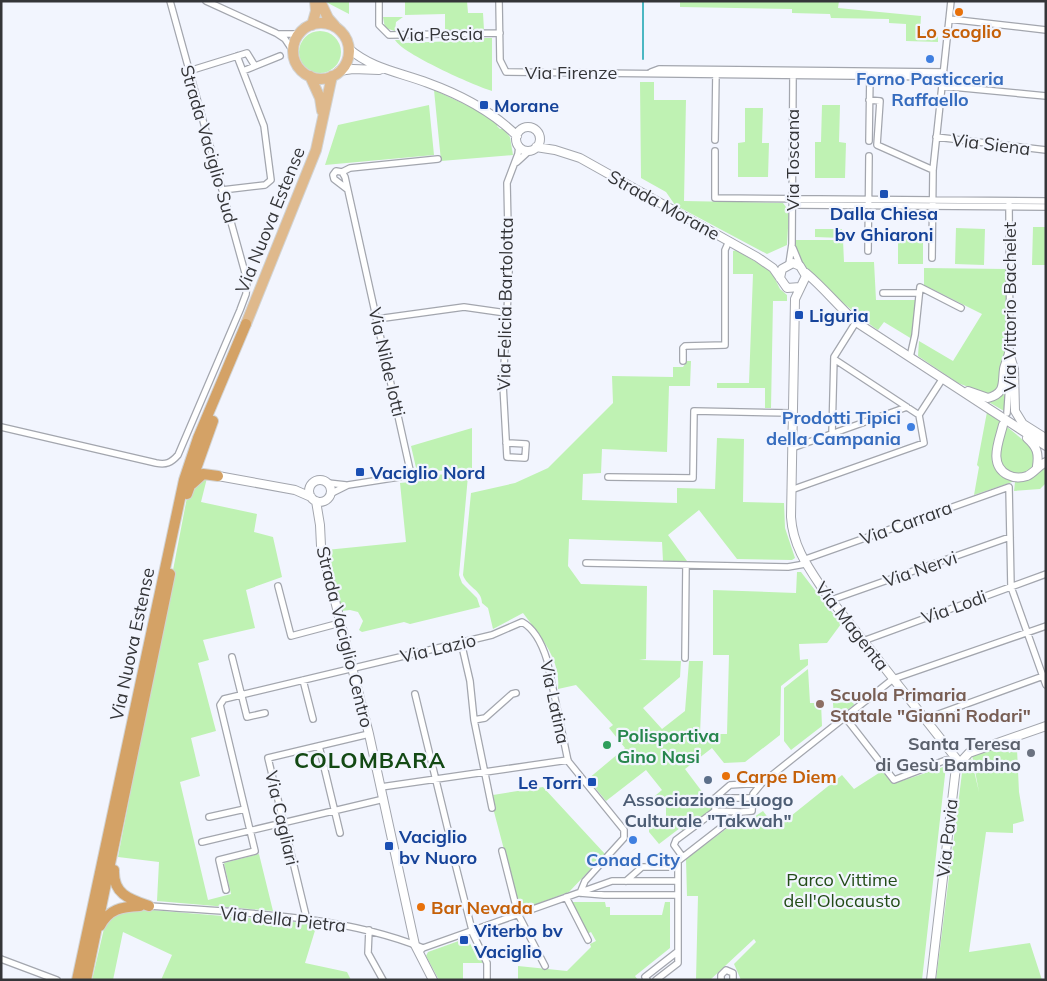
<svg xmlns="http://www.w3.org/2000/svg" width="1047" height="981" font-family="Mulish,sans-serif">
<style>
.green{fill:#bff2b3}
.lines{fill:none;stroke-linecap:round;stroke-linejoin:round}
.stream{stroke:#4bb7c3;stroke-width:2}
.minor-casing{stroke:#a3a6ae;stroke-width:8}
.tertiary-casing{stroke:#a3a6ae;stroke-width:10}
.primary-casing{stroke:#d2d3d3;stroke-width:12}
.trunk-casing{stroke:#d2d3d3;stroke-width:12}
.minor{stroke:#fff;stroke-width:5.5}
.tertiary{stroke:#fff;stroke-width:8}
.primary{stroke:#dfb98c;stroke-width:10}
.trunk{stroke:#d4a266;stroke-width:10}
.food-dot{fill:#e8710a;stroke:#f2f5fe;stroke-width:2}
.shop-dot{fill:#3f7fe0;stroke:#f2f5fe;stroke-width:2}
.transit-dot{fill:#1a4fb4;stroke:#f2f5fe;stroke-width:2}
.education-dot{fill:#8d6e63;stroke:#f2f5fe;stroke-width:2}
.leisure-dot{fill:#2e9e5b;stroke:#f2f5fe;stroke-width:2}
.worship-dot{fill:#6b7280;stroke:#f2f5fe;stroke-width:2}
.service-dot{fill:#5c6f8a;stroke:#f2f5fe;stroke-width:2}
.labels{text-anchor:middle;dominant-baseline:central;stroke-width:4.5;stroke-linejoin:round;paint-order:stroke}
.food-label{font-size:18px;font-weight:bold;fill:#c56008;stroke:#f2f5fe;text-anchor:start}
.street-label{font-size:18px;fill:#343538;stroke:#f2f5fe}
.shop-label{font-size:18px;font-weight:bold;fill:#366cbe;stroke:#f2f5fe}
.transit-label{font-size:18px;font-weight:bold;fill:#164399;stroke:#f2f5fe;text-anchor:start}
.education-label{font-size:18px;font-weight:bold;fill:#785e54;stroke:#f2f5fe;text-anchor:start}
.leisure-label{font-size:18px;font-weight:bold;fill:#27864d;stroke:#f2f5fe;text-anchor:start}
.worship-label{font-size:18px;font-weight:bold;fill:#5b616d;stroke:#f2f5fe;text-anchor:end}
.service-label{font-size:18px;font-weight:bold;fill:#4e5e75;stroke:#f2f5fe}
.park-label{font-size:18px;fill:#234d18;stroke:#f2f5fe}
.district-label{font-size:22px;font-weight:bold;letter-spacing:1px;fill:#134914;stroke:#f2f5fe}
</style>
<rect width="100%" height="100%" fill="#f2f5fe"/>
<!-- green -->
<path class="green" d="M324 1H349V14Z
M405 1H467L468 13H483L484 30 445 31V14L405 15Z
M680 1H839L838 8 921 16 920 33 938 35V42L906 41V24L889 23V19L831 18 830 14 792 13V9L680 7Z
M383 17H403L396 22 395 31 385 28Z
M299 52a21 21 0 1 1 42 0a21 21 0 1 1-42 0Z
M482 38H492V91C473 85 403 54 395 40H403L404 43 482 40Z
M640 82H654V100H686L684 201 783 203 789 211 787 245 767 254 675 205 666 192 641 178Z
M434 90 488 115 497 122V126L500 129H503L510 137 513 155 441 161Z
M429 105 434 155 325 165 338 125Z
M822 105H840L839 142 846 143 845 178H815V142H821Z
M745 108H763L762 143H769L768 177H738V143L745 142Z
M1033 227H1046V265H1032Z
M956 228 985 229 984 265 955 264Z
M815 229H842V238L815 237Z
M898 236H923V264H898Z
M795 240H843L844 262H874L876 300H916L912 339 884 322 878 330C861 318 800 270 795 252 794 249 795 244 795 240Z
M736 250 771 271 780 289 787 295V301H773L771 408H765V388H717V383H749L753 274H733V251Z
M924 268 1006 269V350L999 389 986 394 958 383 918 356 919 341 953 361 982 314 930 288H924Z
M687 361H691L690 386H669L667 452 602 449 601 473 583 474 582 500 677 503V488L715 489 717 438 744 439 743 502 784 503 785 528 795 558 792 560 737 559 699 510 668 535 687 561H663L662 542 569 539 568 566 581 584 647 586 646 659 639 660 681 661 680 677 643 708 662 729 685 711 689 661H703L700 734H727L729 655H713V590L796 593 797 572H801L841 624 827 643 799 644 800 660 808 659V665L781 686 780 735 745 762 724 763 712 748 685 769 712 805 711 810 683 831 680 828 659 844 649 832V819H666V800H650L662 790 646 770 606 801 588 779 625 748 609 728 613 725 576 685 558 689C561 659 540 636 523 613L493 629 488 608 482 603C482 590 467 587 463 575L471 493 515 483 548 468 613 403 612 376 673 377V367H683Z
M1006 383 1004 411 980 397 987 399Z
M987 412 1001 422 993 455 1015 481 974 495 979 467 977 465Z
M1006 426 1034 449 1035 466C1021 479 999 475 999 453 999 444 1004 434 1006 426Z
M472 428V469L417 472 411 446Z
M1046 465V483L1040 489 1014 491 1015 482 1031 478Z
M467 473 468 476 459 575 462 583 477 598 480 607 410 624 404 622 362 632 359 630 363 621 358 612 350 610 342 611 326 550 406 542 400 483 410 482 416 476Z
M207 478 201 502 257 514 254 532 273 537 282 577 246 590 255 628 203 640 209 660 198 663 216 731 191 738 200 776 180 782 208 900 231 894 224 863 259 854 273 911 157 901 159 862 118 857 188 492 196 480Z
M808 669 810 703H821L822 726 791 750 784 741V688Z
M853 702 854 705 834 719 833 703Z
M1006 745 1009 753 1017 749 1019 792 1024 821 1013 824V833L986 832 969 952 1030 943 1042 980H936L963 765 971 758 979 792 972 755Z
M946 766 922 980H741L734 964 756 942 754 939 710 980H696L698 896H687L686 859 738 820 751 819 763 811 776 828 842 775 854 789 882 771 893 784Z
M543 787 605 854 569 892 520 910 493 808H495L493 795Z
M570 902H605L606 907H610V915H662L665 902H670V948L635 976 638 980H518V966L567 971 591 947 590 944 596 941 591 932 587 934Z
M125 909 151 910 317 924 305 963 347 972 351 980H161L172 955 123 932 113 980H92L106 920Z
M467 938 479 960H484V963H463V980H439L426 956 428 952Z"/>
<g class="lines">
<!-- stream -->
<path class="stream" d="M643 59V1"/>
<!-- minor casing -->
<g class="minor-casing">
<path id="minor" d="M206 1 276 33 285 39 293 51
M379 1V25L389 35 500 33
M499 1 500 60 506 72 943 77
M949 19 1046 30
M278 34H299
M189 71 247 53 255 66
M243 71 280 56
M651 72 659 69 943 72
M942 86 1046 96
M869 100 880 101 877 145 933 170
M936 137 1046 150
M715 140 716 72
M869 141 870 73
M715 151V198L1046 201
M517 162 529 151
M342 172 350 168 438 159
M222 190 265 185 271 180 264 126 237 56
M792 199 799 205 1046 207
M793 248 800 265
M868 251 869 156
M932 258 933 170 951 1
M789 264 792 244 793 73
M883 293H919
M377 319 464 307 506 313
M910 357 915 335 920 287 961 308
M834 359 919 415
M683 361V348L685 346 725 345V250L729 241
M1007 413 1010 369 1009 205
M1 427 156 463C166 465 171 463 178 455L240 310 246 294 247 280 170 1
M832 434 834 357 856 322
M506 443 526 444 525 458 507 457 503 385 509 275 507 183 518 154 519 146
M792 448 907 407
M608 477 693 478 694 411 792 413
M328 483 346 485
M791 490 924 443 919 415 943 378
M330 494 348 485 399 477 406 476 410 470 345 177 342 172 336 171 333 175 334 179 347 189
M803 560 1009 487 1011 587 1046 685
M586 563 788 567 805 564
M278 586 291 636 340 623
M831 600 1010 537
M863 641 1046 574
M461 642 470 681 474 720 492 808
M232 657 247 717 265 713
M685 658 686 565
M303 680 313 719
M415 694 449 834
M845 717 894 780 946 760
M925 719 1046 675
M474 720 485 718 512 694 516 693
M319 746 340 833
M381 787 568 760
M715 798H751
M715 811V798L730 785 762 783
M209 817 245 809
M202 842 384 799
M502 851 518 914 545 966
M682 856 674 845 676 840 715 811 741 812
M455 863 473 934 487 963V980
M626 881 642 867H677
M226 890 219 860 255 851 220 705 224 699 492 635 522 622C535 629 543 647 547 660L568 761 624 830V838L585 881 580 893
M580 893 604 895H678
M566 897 588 940
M149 906C239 913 338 914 423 948
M307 920 268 758 369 734
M369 930 368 953 383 980
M420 951 423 948 612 881H677
M1 959 57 980
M721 979V975L726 970 733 973V980
M647 980 645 977 677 952
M656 980 678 963V861L741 812 752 811 753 794 762 783 893 679 1046 626"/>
</g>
<!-- tertiary casing -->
<g class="tertiary-casing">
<path id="tertiary" d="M348 48C372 69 399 72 428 83 461 95 492 111 517 136
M339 71 353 69 379 70
M516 139a12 12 0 1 1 24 0a12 12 0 1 1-24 0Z
M536 147 555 150 580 158 757 257 773 268 787 288 800 287
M806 273C824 288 838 306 856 322L1046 446
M780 278 782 269 793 263 800 266 806 276 795 299 791 517C793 547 808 567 824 591L959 762
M1009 353 1014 369 1015 411 1023 424 1042 436 1045 445
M968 391 988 398C1006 393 1002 383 1004 369 1005 364 1008 358 1009 353
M1003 425C999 441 988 465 1008 475 1014 478 1021 478 1027 476 1034 473 1038 466 1046 462
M1027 438C1037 447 1039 453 1037 466
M218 476 295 490 311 497
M309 491a11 11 0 1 1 22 0a11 11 0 1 1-22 0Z
M316 501 320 525 321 546 369 734 415 945 433 980
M931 980 956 767 969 753 1046 726"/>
</g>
<!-- primary casing -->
<g class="primary-casing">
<path id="primary" d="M320 1 328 18 335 26
M293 51a28 28 0 1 1 56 0a28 28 0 1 1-56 0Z
M312 25 316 11 315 1
M310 76 320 98 322 111
M246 324 316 150 332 76"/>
</g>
<!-- trunk casing -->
<g class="trunk-casing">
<path id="trunk" d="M192 484 203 474 218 476
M187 494 213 421
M114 870C113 894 129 899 149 906
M100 926C109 909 121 907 140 906
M77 980 184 480 198 438 246 324
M86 980 170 574"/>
</g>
<!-- minor -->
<use href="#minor" class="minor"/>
<!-- tertiary -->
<use href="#tertiary" class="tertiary"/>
<!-- primary -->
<use href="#primary" class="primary"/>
<!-- trunk -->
<use href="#trunk" class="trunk"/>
</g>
<!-- markers -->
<g class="food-dot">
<circle cx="959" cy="12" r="5"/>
<circle cx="726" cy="776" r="5"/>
<circle cx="421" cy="907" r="5"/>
</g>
<g class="shop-dot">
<circle cx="930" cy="59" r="5"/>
<circle cx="911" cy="427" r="5"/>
<circle cx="633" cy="840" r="5"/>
</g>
<g class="transit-dot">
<rect x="479" y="100" width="10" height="10" rx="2.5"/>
<rect x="879" y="189" width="10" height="10" rx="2.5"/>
<rect x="794" y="310" width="10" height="10" rx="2.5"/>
<rect x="355" y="467" width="10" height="10" rx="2.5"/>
<rect x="587" y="777" width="10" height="10" rx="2.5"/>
<rect x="384" y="841" width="10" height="10" rx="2.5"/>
<rect x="459" y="935" width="10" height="10" rx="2.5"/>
</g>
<circle class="education-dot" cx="820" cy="704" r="5"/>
<circle class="leisure-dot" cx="607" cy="745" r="5"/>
<circle class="worship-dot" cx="1031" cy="753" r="5"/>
<circle class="service-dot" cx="708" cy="780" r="5"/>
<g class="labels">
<!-- food labels -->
<g class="food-label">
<text x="959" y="31" text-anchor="middle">Lo scoglio</text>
<text x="736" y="776">Carpe Diem</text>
<text x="431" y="907">Bar Nevada</text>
</g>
<!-- street labels -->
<g class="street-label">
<text transform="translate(440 34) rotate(-1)">Via Pescia</text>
<text x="571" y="72">Via Firenze</text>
<text transform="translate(209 144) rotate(74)">Strada Vaciglio Sud</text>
<text transform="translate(991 144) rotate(7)">Via Siena</text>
<text transform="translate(792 160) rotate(-90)">Via Toscana</text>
<text transform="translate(664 205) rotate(29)">Strada Morane</text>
<text transform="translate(270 220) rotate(-68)">Via Nuova Estense</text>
<text transform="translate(505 304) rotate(-89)">Via Felicia Bartolotta</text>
<text transform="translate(1009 307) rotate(-90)">Via Vittorio Bachelet</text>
<text transform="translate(387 362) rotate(77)">Via Nilde Iotti</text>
<text transform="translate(906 523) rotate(-20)">Via Carrara</text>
<text transform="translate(920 569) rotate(-19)">Via Nervi</text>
<text transform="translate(954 607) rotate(-20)">Via Lodi</text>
<text transform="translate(852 626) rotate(52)">Via Magenta</text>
<text transform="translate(345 637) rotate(76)">Strada Vaciglio Centro</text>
<text transform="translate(132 644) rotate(-78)">Via Nuova Estense</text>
<text transform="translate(438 648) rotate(-13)">Via Lazio</text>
<text transform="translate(555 702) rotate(78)">Via Latina</text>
<text transform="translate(282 818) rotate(77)">Via Cagliari</text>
<text transform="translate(947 838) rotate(-84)">Via Pavia</text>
<text transform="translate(283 919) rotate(6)">Via della Pietra</text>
</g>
<!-- shop labels -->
<g class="shop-label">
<text x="930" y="78">Forno Pasticceria<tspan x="930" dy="21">Raffaello</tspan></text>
<text x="901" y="417" text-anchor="end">Prodotti Tipici<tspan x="901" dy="21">della Campania</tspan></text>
<text x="633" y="859">Conad City</text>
</g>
<!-- transit labels -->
<g class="transit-label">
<text x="494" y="105">Morane</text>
<text x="884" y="213" text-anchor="middle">Dalla Chiesa<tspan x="884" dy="21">bv Ghiaroni</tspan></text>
<text x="809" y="315">Liguria</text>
<text x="370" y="472">Vaciglio Nord</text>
<text x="582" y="782" text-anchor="end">Le Torri</text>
<text x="399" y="836">Vaciglio<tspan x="399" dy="21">bv Nuoro</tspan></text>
<text x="474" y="930">Viterbo bv<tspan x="474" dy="21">Vaciglio</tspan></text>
</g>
<!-- education labels -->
<g class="education-label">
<text x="830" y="694">Scuola Primaria<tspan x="830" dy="21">Statale "Gianni Rodari"</tspan></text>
</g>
<!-- leisure labels -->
<g class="leisure-label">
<text x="617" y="735">Polisportiva<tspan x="617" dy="21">Gino Nasi</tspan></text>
</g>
<!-- worship labels -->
<g class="worship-label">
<text x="1021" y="743">Santa Teresa<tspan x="1021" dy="21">di Gesù Bambino</tspan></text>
</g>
<!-- service labels -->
<g class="service-label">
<text x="708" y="799">Associazione Luogo<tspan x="708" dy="21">Culturale "Takwah"</tspan></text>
</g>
<!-- park labels -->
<g class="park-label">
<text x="842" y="879">Parco Vittime<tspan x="842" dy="21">dell'Olocausto</tspan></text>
</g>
<!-- district labels -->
<g class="district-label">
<text x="370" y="760">COLOMBARA</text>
</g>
</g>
<!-- border -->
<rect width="1047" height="981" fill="none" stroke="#343538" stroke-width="5"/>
</svg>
